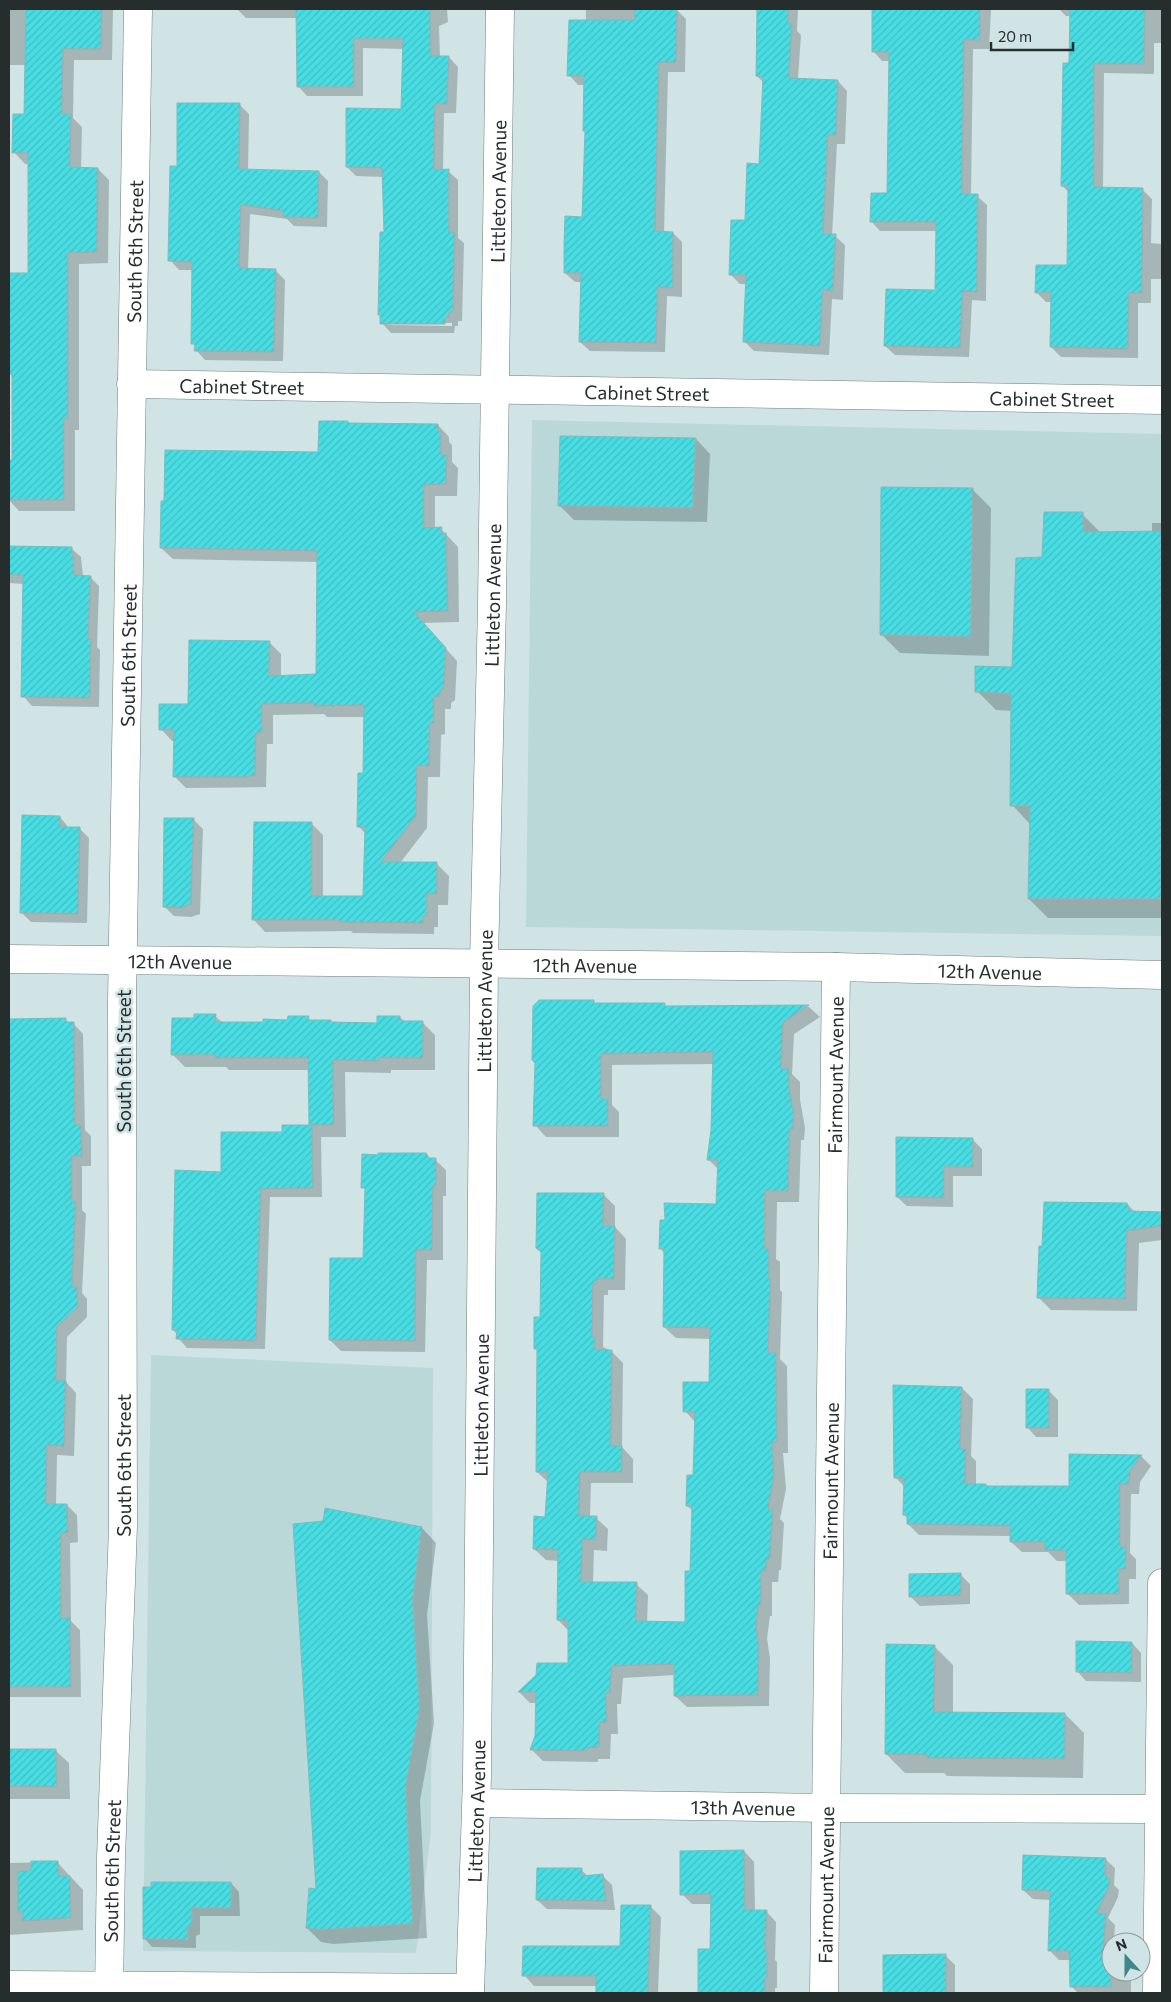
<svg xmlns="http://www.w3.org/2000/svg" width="1171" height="2002" font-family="Commissioner,sans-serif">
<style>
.built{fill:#bbd8d9}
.shadow{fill:#0003;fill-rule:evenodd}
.building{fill:url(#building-hatch);stroke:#9baeae}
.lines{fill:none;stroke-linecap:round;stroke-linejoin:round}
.minor-casing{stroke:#6c7e7e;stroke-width:29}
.tertiary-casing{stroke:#6c7e7e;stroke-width:29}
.minor{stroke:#fff;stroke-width:28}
.tertiary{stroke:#fff;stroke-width:28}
.labels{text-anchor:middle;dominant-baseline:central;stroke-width:5;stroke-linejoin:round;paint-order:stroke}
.street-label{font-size:19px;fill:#262d2d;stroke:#d0e4e5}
</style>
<defs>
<pattern id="building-hatch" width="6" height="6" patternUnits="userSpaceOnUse" patternTransform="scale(1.25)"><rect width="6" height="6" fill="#48dde3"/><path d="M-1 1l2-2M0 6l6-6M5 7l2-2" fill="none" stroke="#3fbec3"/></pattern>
</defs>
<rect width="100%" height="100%" fill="#d0e4e5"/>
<!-- built -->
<path class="built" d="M532 420 1162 434V936L526 927Z
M151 1355 433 1368 431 1832 416 1953 143 1951Z"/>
<!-- shadow -->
<path class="shadow" d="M9 9H113L112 60H74L73 118 82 127 81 169H98L109 180 108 263 79 264V430H75V511H19L9 500V461H13V377L10 374 29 274V164H25L14 152 25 115 26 65H9Z
M237 9H447L448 22 439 26 440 57H449L458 67 456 113H444L443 171H448L458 180V238L464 243 462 321H458V326H455L454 333H391L382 323 385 233 384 177 356 176 347 167 402 110 404 49 363 48V96H307L298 86 297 18H246ZM386 323H452V326L389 325Z
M586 9H676L686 19 685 72H668L664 233H673L682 242V297L667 296 665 352 590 351 580 342 582 282H575L565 273 583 218 587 132 585 85H578L569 75 586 21Z
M758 9H798L797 31 801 35 798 79 838 81 847 91 845 144H837L832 236H835L845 245 843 300 832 299 829 355 754 351 745 342 747 284H740L731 275 747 221 760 165 764 83 757 76Z
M874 9H991L989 49H973L971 195 977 196 987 205 986 301 972 300 969 357 895 355 885 346 937 291 938 231H880L871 221 889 195 890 61H882L873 51Z
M1059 9 1162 10V43H1154V74L1104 73 1103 188 1142 189 1152 199 1151 243 1162 244V279H1151V303H1138V358L1061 357 1051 347 1052 302H1046L1036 292 1068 267 1070 193 1062 186 1071 16H1066Z
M239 104 249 114 248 171 319 172 328 181 327 227 294 226 287 219 250 214 248 270H275L285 280 283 361 205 360 196 350V347L192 343 193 270H179L170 260 178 167Z
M348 423 350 425H438L449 437V442L452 445V462L458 468 457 496H435V529H441L458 547 459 622 423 623 457 661 455 700 451 703V709H445V734L441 735 440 777H428L427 828 400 863 437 864 449 876 448 905H438V927H434V934L353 933 351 931 265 932 254 920 312 824 323 835V897H364L366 834 358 826 364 774 365 717H327L324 714 273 715V744H267L266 787 186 788 174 776 175 741H172L161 729 269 642 281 654V677L318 675V562L173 559 161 548 319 453Z
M696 439 710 454 707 522 574 520 559 505Z
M972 489 991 508 989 656 900 653 881 634Z
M1082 514 1101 533 1152 532V523H1162V918H1048L1029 899 1031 825 1012 805V711L996 710 977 691 1013 668 1044 558Z
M9 547 71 548 81 557 83 577H90L99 586 97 647 100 650 99 707 32 706 23 696 24 584 9 583Z
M60 817 69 828H79L89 838 87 923 31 922 21 912Z
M193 819 203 829 200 914 191 917 174 916 164 906Z
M593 1001 596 1004H664L668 1008 809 1007 820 1017 794 1034 792 1074 800 1082V1099L805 1128 804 1140H801L799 1202H777L776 1259 780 1262V1290L782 1292 780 1359 787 1366 788 1453H783L786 1489 780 1519 784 1523 781 1570H779L778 1582H772V1616H770L767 1639 770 1658 769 1706 687 1707 675 1696V1675L623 1678 621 1704H617L618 1734H611L610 1759H598V1762L543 1761 532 1750 536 1736 537 1703H530L519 1692 537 1676 569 1665V1631L558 1620 559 1561 546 1560 534 1549 547 1518 549 1483 537 1472 538 1351 535 1348 541 1319 542 1252 603 1194 615 1206V1227L626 1239 625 1290H608V1295H604L603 1347 611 1351 623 1363 622 1447 633 1459V1483H591L590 1517 596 1518 608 1529 607 1551 594 1550 593 1583 636 1584 648 1595 647 1623 686 1624 691 1572 693 1511 687 1506 694 1476 696 1423 685 1411 710 1383 711 1339 676 1338 664 1327 665 1254 660 1248 666 1221 717 1206 718 1169 709 1160 712 1130 714 1064 612 1065V1105L619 1112V1137H546L535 1125Z
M215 1016 223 1023H264L308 1018 312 1021H331L333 1024H379L400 1017 405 1022 423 1023 435 1035V1070H391V1073L345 1072 346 1137H321L322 1197H270L265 1349 187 1348 178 1338V1335L173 1330 222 1174 283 1134V1126H312L310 1124V1070H229L226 1067H185L173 1055 195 1019Z
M65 1019 69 1023H73L83 1034 85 1130 91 1136V1166H82V1210L86 1214 82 1293 87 1299V1317L67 1337 66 1382 76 1393 74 1456 57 1455 56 1505H67L77 1515 78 1542 70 1543 71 1621 80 1630 81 1697H9V1021Z
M973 1140 982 1149V1176H953V1207L907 1206 897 1197Z
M426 1154 431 1160H435L446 1170V1196H443V1260H427L425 1352 341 1351 330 1340 365 1259 366 1190 363 1187Z
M1127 1204 1135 1212 1162 1214V1240L1139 1243 1137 1311 1051 1310 1038 1297 1043 1247Z
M962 1388 973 1399 971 1456 976 1461V1485L987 1487H1070L1141 1456 1151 1466 1140 1482 1139 1494H1131L1130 1553 1136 1559V1579H1129V1604L1079 1605 1068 1594V1561H1057L1048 1552H1022L1011 1542V1536L919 1535 908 1524V1519L904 1515 905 1487 895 1477Z
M1048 1390 1058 1400V1437H1036L1027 1427Z
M324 1523 422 1528 436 1543 427 1615 434 1723 420 1801 427 1938 333 1944 321 1942 307 1928 317 1890Z
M960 1574 970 1584V1604L920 1606 910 1596Z
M1132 1643 1141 1653V1682L1086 1681 1077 1671Z
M934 1646 953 1665V1713L1065 1714 1084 1733 1083 1778 947 1776 944 1773H905L886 1754Z
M9 1750H55L69 1763 70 1799H9Z
M744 1851 754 1862 755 1911H766L776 1922 775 1960 777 1962V1988H775V1993H699V1950H712V1904H692L682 1894Z
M1105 1859 1115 1868 1114 1885 1119 1890 1118 1897 1108 1918 1115 1925 1114 1942H1111V1972H1131V1993H1078L1071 1986V1960H1059L1049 1950 1051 1900 1033 1899 1023 1890Z
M57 1862 83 1890V1930L9 1935V1863Z
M581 1870 588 1876H603L612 1885 615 1910 547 1909 537 1900Z
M231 1883 239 1892 240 1916H200V1934L196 1936V1948L152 1947 144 1938Z
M651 1907 661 1917 658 1993H597V1986H534L524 1975 622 1947Z
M945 1955 955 1965V1993H884V1956Z"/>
<!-- building -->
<path class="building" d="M26 9H102L101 49H63L62 114H71L70 167 98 168 97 252 68 253V419H64V500H9V460H12V374H9L10 273H28V153H12L13 114H24Z
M296 9H430L431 56H449L447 104H435L434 170 449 169V232L455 233 453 312H449V317H446L445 324H380V315H378L380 232H384L382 168 346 167V108L401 109 403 39H354V87H297Z
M635 9H677L676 63 659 62 655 231 673 232V288L658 287 656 343 579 342 581 273H564V243L565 216 582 217 585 131H583L584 76H567L569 20H635Z
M757 9H788V24H792L789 78 838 80 836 135H828L823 234H836L833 291 823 290 820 346 743 342 746 275H729L731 220H745L747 163 759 164 763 77 756 76Z
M872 9H980V40H964L962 194H978L977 292 963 291 960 348 884 346 886 289 935 290 936 222H870L871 193H887L889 52H872Z
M1070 9H1145L1144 64H1094V187L1143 188 1142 293H1129L1128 349 1050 347 1051 292 1035 293 1036 265H1067L1068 186H1061L1063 63H1069Z
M177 103H240L239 169 319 171 318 218 283 217V211L241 205 239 268 276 269 274 352 194 351 195 344H191L192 262 168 261 170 166H177Z
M319 421H348V423L438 424V432L441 431V455H447L446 484 424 485V528L442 527 441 534 446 533 448 611 414 612 446 648 444 688 440 691V697H434V723H430L429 766H417L416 816 381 862H437V894H427V916H423V923L340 922V920H252L254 822H312V896H363L365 827H357L358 773H363L364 705 314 706V703L262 704V733H256L255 776H249V777H173L174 730H159V704H188L189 640 270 641 269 676 316 674 317 551 160 548 161 501H164L165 450 318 452Z
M560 436 696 438 693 508 558 506Z
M881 487 973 488 971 637 880 635Z
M1044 512H1083L1084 532 1162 531V899H1028L1030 806H1010L1011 694 975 692V666L1012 667 1016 558 1042 557Z
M9 546 72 547V556L74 557V575L91 576 88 639H91L90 698 21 697 23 575H9Z
M22 815 60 816V827H80L78 914 20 913Z
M164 818H194L191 904 181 908 163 907Z
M539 1000H594V1003H665V1006L809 1005 783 1023 781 1069H789V1086L794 1115 793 1129H790L788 1191H765V1249H769V1279H771L768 1353H776L777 1442H772L774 1476 768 1510H773L770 1558 767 1559 766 1571H761V1604H759L756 1626 759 1646 758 1695 674 1696V1664L612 1666 610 1693H606L607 1723 600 1722 599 1747 587 1748V1751L530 1750 535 1736 536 1692H518L536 1675 537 1663H568V1621L557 1620 558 1550 533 1549 534 1516 545 1517 548 1472H536L537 1349H534V1317H540L541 1252 536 1248 537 1193H604L603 1226H615L614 1279H596L597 1284H593L592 1337H595V1350H612L611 1446H622V1472H580L579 1516H597L596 1540 583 1539 581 1582H637L636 1621 685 1622V1571H690L692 1506H686L687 1475H693L695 1412H683V1382H709L710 1328 663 1327 664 1249H659L660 1220H665L664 1203 716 1204 718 1160H707L711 1130 713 1052 601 1054V1099H608V1126H533L535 1063 532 1060 533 1006Z
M194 1014H216L215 1022H263V1019L287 1020 288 1016H309L308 1020H331V1022L377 1023V1016H400V1021H423V1058H379V1061L333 1060 334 1125H309L308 1058H215V1055H171L172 1018H194Z
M66 1018V1022H74L75 1125H81L82 1156H72V1202H76L72 1287H77L78 1307 57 1327 56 1381H66L64 1446 47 1445 46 1504H67L68 1533H61V1618H70L71 1687H9V1019Z
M282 1125H312L313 1188 261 1189 256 1341 176 1339 177 1330H172L175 1170 221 1172V1132H282Z
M896 1137 973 1138V1167H944V1198L896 1197Z
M378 1153H426L429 1158H436V1186H433L432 1250H416L415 1341 329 1340 330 1258H363L365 1188H361L362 1154 378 1155Z
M1044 1202 1127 1203 1130 1211 1162 1212V1226L1127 1231 1125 1299 1037 1298 1039 1246H1042Z
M893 1385 962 1387 960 1449H966L965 1484H986V1486H1069V1454L1142 1455 1130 1471 1129 1484H1120V1547H1126V1569H1119V1594H1066V1551L1045 1550V1542H1010V1526L907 1524V1515H903L904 1478H894Z
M1026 1389H1049V1428H1026Z
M325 1508 422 1527 413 1600 420 1708 406 1786 413 1924 318 1930 306 1928 309 1888 316 1889 293 1524 323 1521Z
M961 1573V1595L909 1597V1574Z
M1076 1641 1132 1642V1673L1076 1672Z
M886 1644 935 1645 934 1712 1065 1713V1759L927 1758V1755L885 1754Z
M9 1749H56L57 1787 9 1786Z
M744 1850 745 1910H767L765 1950H767V1978H765V1993L698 1992V1949H710L711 1894 680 1895V1851Z
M1023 1855 1106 1858 1105 1875 1110 1879 1109 1887 1097 1913 1106 1914 1103 1957H1111V1987H1070L1069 1951H1048L1050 1891 1022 1890Z
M31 1861H58L59 1876H70L71 1918 22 1921 23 1912H18V1872L31 1870Z
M537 1868H582V1876L603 1874 606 1901 536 1900Z
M151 1882H231L232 1908H192V1925L188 1927V1940L143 1939V1887H151Z
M621 1905H651L648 1993H596V1976H522L523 1946H620Z
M946 1954V1993H883V1955Z"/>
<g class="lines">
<!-- minor casing -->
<g class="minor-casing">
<g id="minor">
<path id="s1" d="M131 384 1162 400"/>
<path id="s2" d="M477 1803 826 1808 1159 1809"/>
<path d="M9 1985 470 1988"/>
<path id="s3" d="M109 1993 111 1858 123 1526 122 1001 138 9"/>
<path id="s4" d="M470 1993 477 1777 484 963 492 603 500 9"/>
<path id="s5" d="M824 1993 836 967"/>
<path d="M1157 1993 1162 1583"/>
</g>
</g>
<!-- tertiary casing -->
<g class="tertiary-casing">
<g id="tertiary">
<path id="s6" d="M9 959 836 967 1162 975"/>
</g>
</g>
<!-- minor -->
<use href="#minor" class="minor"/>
<!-- tertiary -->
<use href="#tertiary" class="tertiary"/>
</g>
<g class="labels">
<!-- street labels -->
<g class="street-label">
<text stroke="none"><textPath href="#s4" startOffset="1802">Littleton Avenue</textPath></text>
<text stroke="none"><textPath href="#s3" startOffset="1742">South 6th Street</textPath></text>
<text stroke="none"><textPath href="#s1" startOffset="111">Cabinet Street</textPath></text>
<text stroke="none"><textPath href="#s1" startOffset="516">Cabinet Street</textPath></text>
<text stroke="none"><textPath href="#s1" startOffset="921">Cabinet Street</textPath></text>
<text stroke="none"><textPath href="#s4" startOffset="1398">Littleton Avenue</textPath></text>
<text stroke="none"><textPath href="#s3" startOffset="1338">South 6th Street</textPath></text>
<text stroke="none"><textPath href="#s6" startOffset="171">12th Avenue</textPath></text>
<text stroke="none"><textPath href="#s6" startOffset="576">12th Avenue</textPath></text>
<text stroke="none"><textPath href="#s6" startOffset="981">12th Avenue</textPath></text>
<text stroke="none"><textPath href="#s4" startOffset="992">Littleton Avenue</textPath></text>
<text transform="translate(123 1061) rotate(-90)">South 6th Street</text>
<text stroke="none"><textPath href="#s5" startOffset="918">Fairmount Avenue</textPath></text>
<text stroke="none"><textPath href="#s4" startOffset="588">Littleton Avenue</textPath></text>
<text stroke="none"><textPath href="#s3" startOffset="528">South 6th Street</textPath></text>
<text stroke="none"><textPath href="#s5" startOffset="512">Fairmount Avenue</textPath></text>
<text stroke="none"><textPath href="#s2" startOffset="266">13th Avenue</textPath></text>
<text stroke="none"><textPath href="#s4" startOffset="182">Littleton Avenue</textPath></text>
<text stroke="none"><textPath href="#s3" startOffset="122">South 6th Street</textPath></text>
<text stroke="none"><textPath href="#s5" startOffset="108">Fairmount Avenue</textPath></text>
</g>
</g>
<!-- border -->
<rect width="1171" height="2002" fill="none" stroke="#262d2d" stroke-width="20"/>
<!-- north arrow -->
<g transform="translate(1126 1957) rotate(339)"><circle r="24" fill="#d0e4e5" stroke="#8c9b9b"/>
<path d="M0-4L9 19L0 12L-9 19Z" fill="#3f878b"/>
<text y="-8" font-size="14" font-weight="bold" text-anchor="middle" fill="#262d2d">N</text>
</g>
<!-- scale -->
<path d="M991 42v8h82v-8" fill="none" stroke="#262d2d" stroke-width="2.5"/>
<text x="998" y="42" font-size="15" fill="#262d2d" stroke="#d0e4e5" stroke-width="4" paint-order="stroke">20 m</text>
</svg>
